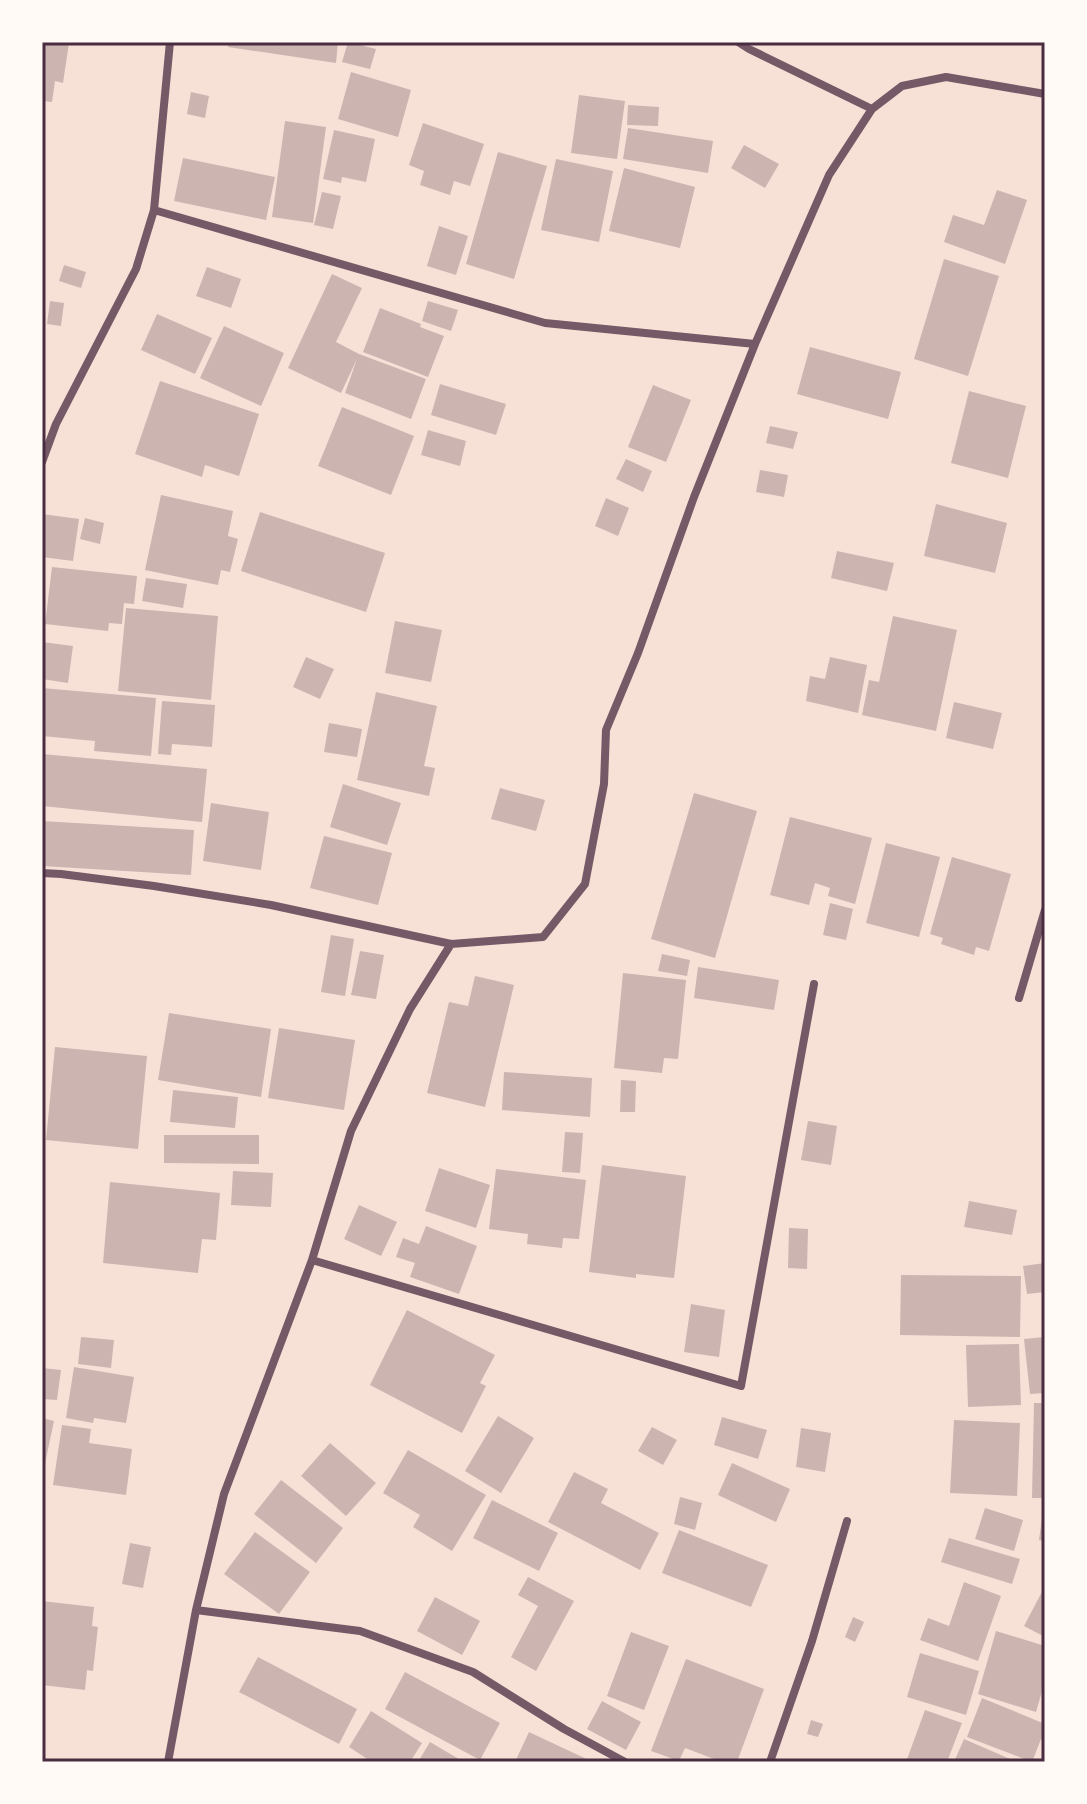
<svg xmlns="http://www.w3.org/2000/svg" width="1087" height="1804" font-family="'Noto Sans',sans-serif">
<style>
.building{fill:#ccb4b1}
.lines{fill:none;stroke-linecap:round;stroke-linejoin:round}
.minor{stroke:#755966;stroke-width:8}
.neatline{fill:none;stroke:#4a2c40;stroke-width:3}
</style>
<rect width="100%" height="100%" fill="#f7e1d7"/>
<!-- building -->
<path class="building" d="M42 42 69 43 63 83 55 81 52 102 42 101Z
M228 42H338L336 63 228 47Z
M348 42 376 49 370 69 342 62Z
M351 72 411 90 398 137 338 119Z
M191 92 209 96 205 118 187 114Z
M579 95 625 101 617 159 571 153Z
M628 105 659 107 658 126 627 125Z
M285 121 326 127 313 223 272 217Z
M423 123 484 144 470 186 454 181 450 195 420 185 424 171 409 165Z
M628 128 713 141 708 173 623 159Z
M334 130 375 139 366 182 342 177 341 183 323 179Z
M744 145 779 164 765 188 731 168Z
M498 152 547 166 514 279 466 264Z
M183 158 275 177 266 220 174 201Z
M556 159 613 171 599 242 541 230Z
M624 168 695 187 680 248 609 231Z
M997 190 1027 200 1005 264 944 242 953 215 984 225Z
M322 192 341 196 333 229 314 225Z
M439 226 468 236 456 275 427 266Z
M944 259 999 276 968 376 914 359Z
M64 265 86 272 81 288 59 281Z
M207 267 241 279 231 308 196 296Z
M332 274 362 288 336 342 359 354 426 379 411 419 345 393 357 359 341 393 288 368Z
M50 301 64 303 61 326 47 324Z
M428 301 458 310 451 331 422 321Z
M380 308 421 324 420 327 444 336 428 377 363 352Z
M157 314 212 338 195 374 141 350Z
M224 326 284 353 261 406 200 378Z
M810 347 901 372 888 419 797 394Z
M160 381 259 414 239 476 205 465 202 477 135 454Z
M440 384 506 404 496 435 431 415Z
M653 385 691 400 666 462 628 447Z
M969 391 1026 406 1008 478 951 463Z
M342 407 414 436 391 495 318 466Z
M770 426 798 432 793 449 766 443Z
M428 430 466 441 460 466 421 455Z
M626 459 652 471 643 492 616 479Z
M760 470 788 475 784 497 756 492Z
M161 495 233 511 228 536 238 539 230 572 221 570 218 585 145 570Z
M606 498 629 508 618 536 595 526Z
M936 504 1007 523 995 573 924 556Z
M260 512 385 553 366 612 241 571Z
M42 514 79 519 73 561 42 557Z
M85 518 104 523 100 544 80 539Z
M837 551 894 563 887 591 831 578Z
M52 567 137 576 134 604 124 603 122 624 109 623 108 631 45 624Z
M146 578 187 584 183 608 142 601Z
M126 608 218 616 211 700 118 691Z
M893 616 957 630 936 731 862 715 869 680 879 682Z
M395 621 442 630 431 682 385 673Z
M42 642 73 646 68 683 42 679Z
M306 657 334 669 320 699 293 687Z
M830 657 867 665 858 713 806 701 810 676 825 679Z
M42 688 156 698 151 756 94 751 95 741 42 736Z
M376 692 437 706 424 766 435 768 429 796 357 780Z
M162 701 215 705 212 747 172 744 171 755 158 754Z
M954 702 1002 713 993 749 946 738Z
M329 723 362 729 357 757 324 752Z
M42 754 207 769 202 822 42 806Z
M343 784 401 803 387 845 330 827Z
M500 788 545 800 536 831 491 819Z
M694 793 757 811 715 958 651 939Z
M211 803 269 812 261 870 203 861Z
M790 817 872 838 855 904 828 896 830 888 815 883 809 905 770 895Z
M42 821 194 830 191 875 42 866Z
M324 836 392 853 378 905 310 888Z
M886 843 940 857 919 937 866 923Z
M952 857 1011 874 989 951 976 947 974 955 941 944 943 938 930 934Z
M830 903 853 909 846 940 823 935Z
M331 935 354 939 345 996 321 992Z
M360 951 384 955 376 999 351 995Z
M662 954 690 960 687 976 658 971Z
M698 967 779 980 774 1010 694 998Z
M623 973 686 980 678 1059 664 1058 662 1073 614 1068Z
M475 976 514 985 485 1107 427 1093 449 1002 468 1006Z
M169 1013 271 1029 261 1097 158 1080Z
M279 1028 355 1040 344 1110 268 1098Z
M55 1047 147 1056 138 1149 46 1140Z
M504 1072 592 1078 590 1117 502 1110Z
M621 1080 636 1081 635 1112H620Z
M173 1090 238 1097 235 1128 170 1122Z
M808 1121 837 1126 831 1165 801 1160Z
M565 1132 583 1133 580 1173 562 1172Z
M164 1135H259V1164L164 1163Z
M602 1165 686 1176 674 1278 636 1274V1278L589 1272Z
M439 1168 490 1185 476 1228 425 1211Z
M496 1169 586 1180 579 1239 563 1238 562 1248 527 1244 528 1234 489 1229Z
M233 1171 273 1173 271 1207 231 1205Z
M110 1182 220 1193 216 1240 202 1239 198 1273 103 1263Z
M969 1201 1017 1210 1012 1235 964 1227Z
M359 1205 397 1222 381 1256 344 1239Z
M426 1226 477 1246 459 1294 410 1277 415 1263 396 1257 403 1238 419 1244Z
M789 1228 808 1229 807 1269 788 1268Z
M1045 1263V1292L1027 1294 1023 1266Z
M901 1275 1021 1276 1020 1337 900 1335Z
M691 1304 725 1310 719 1357 684 1352Z
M407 1310 495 1355 480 1383 486 1386 462 1433 370 1385Z
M81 1337 114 1340 111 1368 78 1364Z
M1045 1337V1393L1030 1394 1024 1339Z
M1019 1344 1021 1405 968 1407 966 1345Z
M74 1367 134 1377 126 1423 94 1418 93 1423 66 1418Z
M42 1368 61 1370 57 1400 42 1399Z
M1034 1403H1045V1498H1032Z
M498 1416 534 1438 501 1493 465 1471Z
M722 1417 767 1430 758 1459 714 1445Z
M42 1418 54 1421 43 1473 42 1472Z
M954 1420 1020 1423 1017 1496 950 1493Z
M62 1425 91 1429 89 1443 132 1449 126 1495 53 1485Z
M652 1427 677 1440 663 1465 638 1451Z
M801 1428 831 1433 825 1472 796 1467Z
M330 1443 376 1483 346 1516 301 1476Z
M408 1450 486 1495 452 1551 413 1527 420 1515 383 1493Z
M732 1463 790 1489 776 1522 718 1495Z
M574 1472 608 1489 601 1503 659 1533 640 1570 548 1522Z
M281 1480 343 1528 316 1563 254 1514Z
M680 1497 702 1503 695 1530 674 1524Z
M492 1500 558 1533 539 1571 473 1538Z
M985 1508 1023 1520 1014 1551 975 1539Z
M1043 1510H1045V1541L1039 1540Z
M679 1530 768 1565 751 1607 662 1573Z
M255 1532 310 1572 279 1614 224 1574Z
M949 1538 1020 1559 1012 1584 941 1562Z
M130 1543 151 1547 143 1588 122 1584Z
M528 1577 574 1601 536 1671 511 1657 538 1606 518 1595Z
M964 1582 1001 1596 978 1661 920 1640 928 1618 949 1626Z
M1045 1586V1637L1024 1626Z
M435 1597 480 1621 462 1655 417 1631Z
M42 1601 94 1607 92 1626 98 1627 93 1671 87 1670 85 1690 42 1685Z
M853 1617 864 1622 855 1642 845 1637Z
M996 1631 1045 1646V1681L1036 1712 978 1694Z
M631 1632 669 1646 644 1710 607 1696Z
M920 1653 979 1671 966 1715 907 1697Z
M258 1657 357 1709 339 1744 239 1692Z
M686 1659 764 1689 737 1762H722L685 1748 679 1761 651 1751Z
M405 1672 500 1723 480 1760 385 1709Z
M982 1698 1045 1724V1741L1041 1739 1032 1762 967 1737Z
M602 1701 641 1722 626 1750 587 1729Z
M925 1710 962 1723 947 1762H906Z
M371 1711 422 1743 410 1762H372L349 1747Z
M811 1720 823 1724 818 1737 807 1734Z
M529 1732 593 1762H515Z
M964 1739 1017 1762H954Z
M430 1742 464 1762H418Z"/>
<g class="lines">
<!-- minor -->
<path class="minor" d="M738 42 749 49 872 109
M154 210 545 323 755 344
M42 462 56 424 136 269 154 210 170 42
M42 873 61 874 154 886 271 905 451 944 543 937 585 884 604 784 606 730 638 653 694 497 755 344 829 175 872 109 902 86 946 77 1045 94
M1019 998 1045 910
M312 1260 741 1386 814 984
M196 1610 360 1631 473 1672 564 1729 625 1762
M168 1762 196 1610 224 1494 312 1260 351 1131 410 1009 451 944
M770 1762 812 1641 847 1521"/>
</g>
<!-- border -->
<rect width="1087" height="1804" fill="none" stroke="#fffaf5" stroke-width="88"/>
<rect x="44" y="44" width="999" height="1716" class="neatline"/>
</svg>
